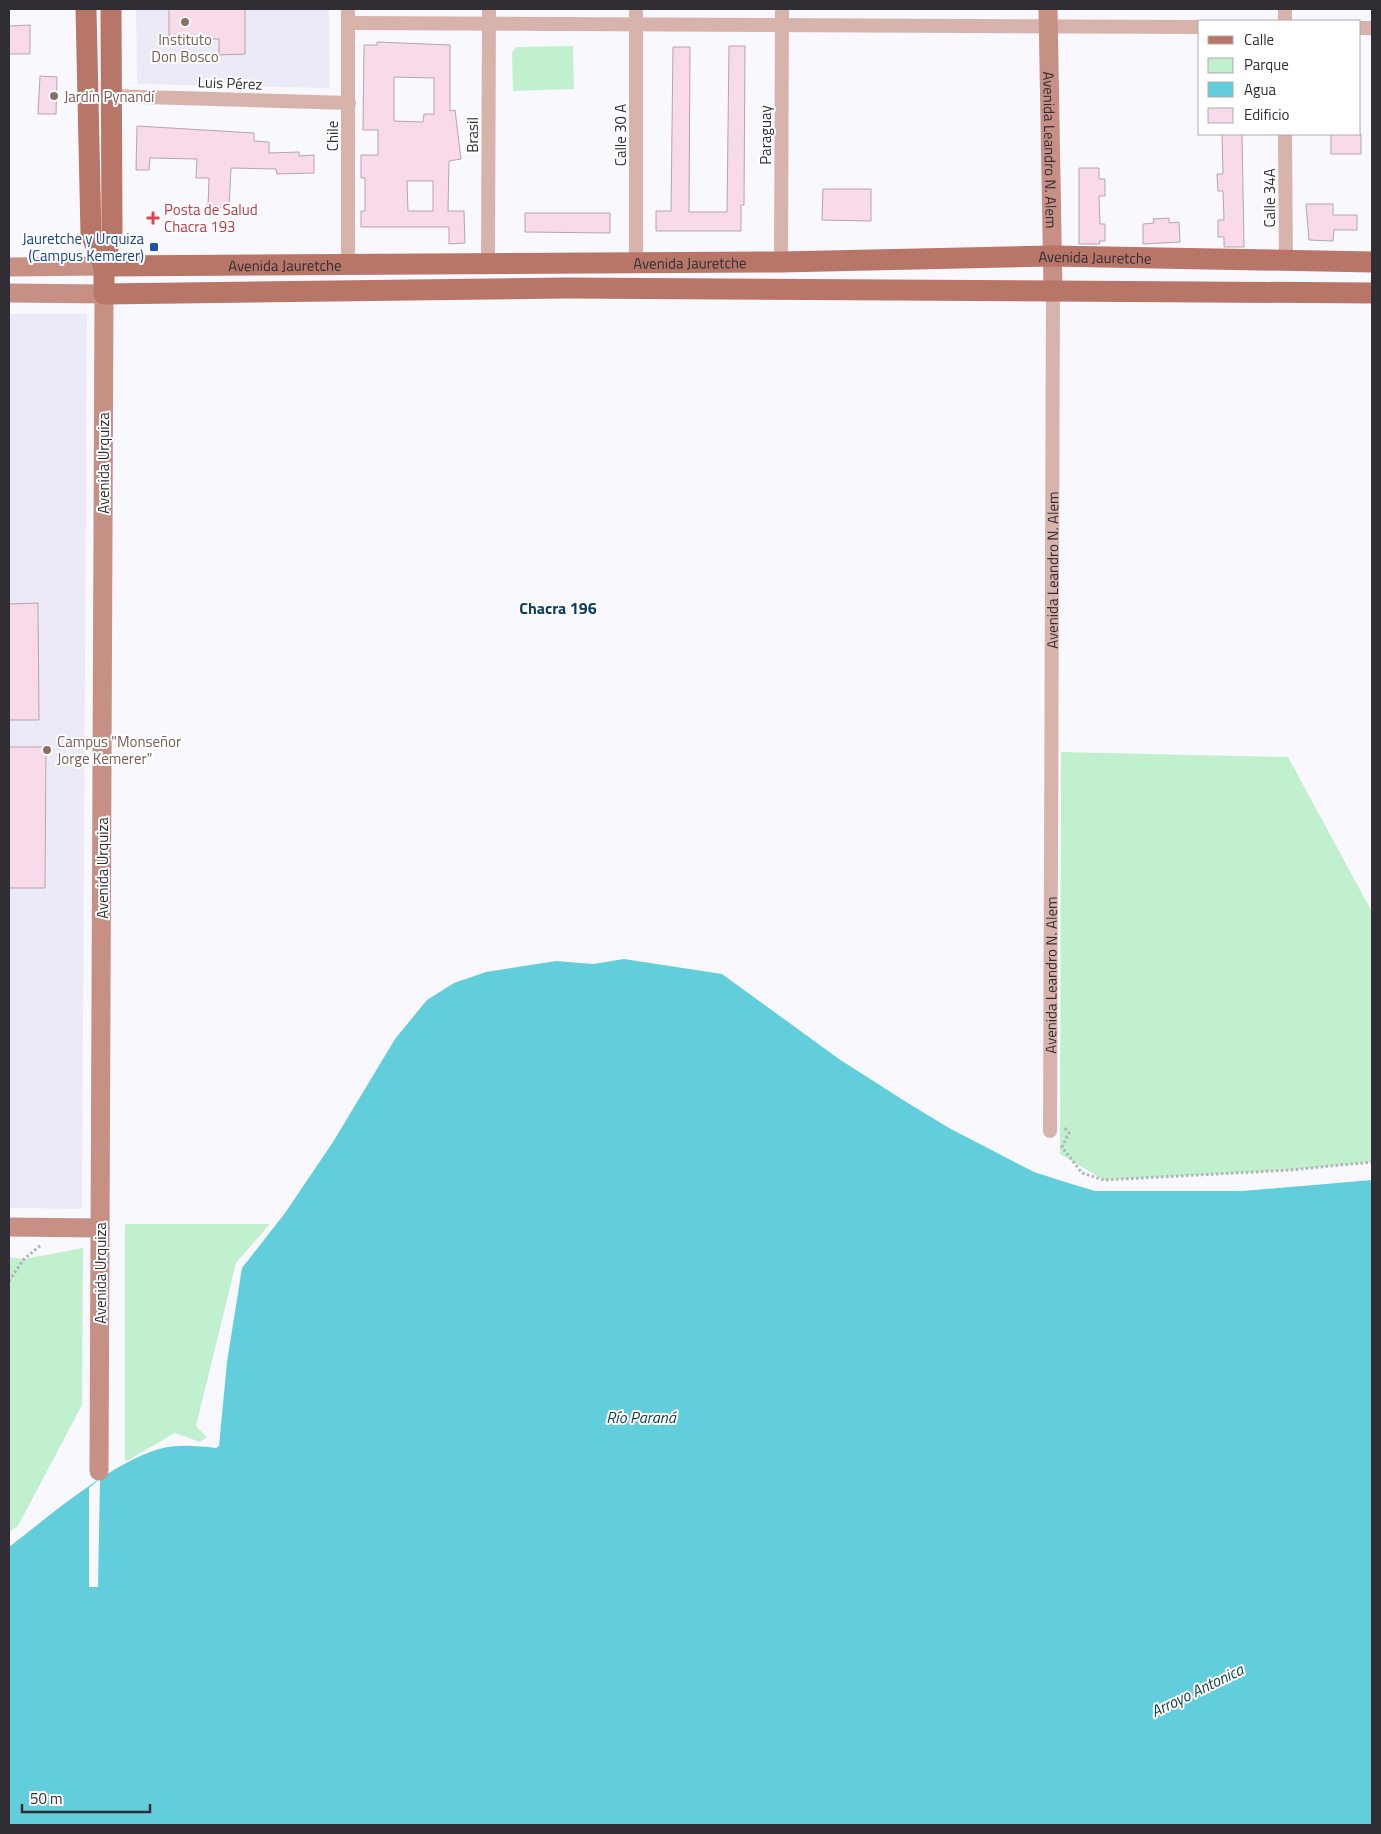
<svg xmlns="http://www.w3.org/2000/svg" width="1381" height="1834" font-family="'Titillium Web',sans-serif">
<style>
.built{fill:#edeaf8}
.green{fill:#c0f0ce}
.water{fill:#62cedc}
.pier{fill:#faf8ff}
.building{fill:#f9daeb;stroke:#b5a5ad;fill-rule:evenodd}
.lines{fill:none;stroke-linecap:round;stroke-linejoin:round}
.path{stroke:#b4b2b9;stroke-width:3;stroke-dasharray:2.5 2.5;stroke-linecap:butt}
.street{stroke:#d8b3ab;stroke-width:14}
.secondary{stroke:#c69085;stroke-width:19}
.primary{stroke:#b87669;stroke-width:21}
.education-dot{fill:#8d6e63;stroke:#fff;stroke-width:2}
.health-dot{fill:#e0444e;stroke:#fff;stroke-width:2}
.transit-dot{fill:#1a4fb4;stroke:#fff;stroke-width:2}
.labels{text-anchor:middle;dominant-baseline:central;stroke-width:4;stroke-linejoin:round;paint-order:stroke}
.education-label{font-size:15px;fill:#785e54;stroke:#fff;text-anchor:start}
.street-label{font-size:15px;fill:#302e34;stroke:#fff}
.health-label{font-size:15px;fill:#be3a42;stroke:#fff;text-anchor:start}
.transit-label{font-size:15px;fill:#164399;stroke:#fff;text-anchor:end}
.neighbourhood-label{font-size:16px;font-weight:bold;fill:#103d62;stroke:#fff}
.water-label{font-size:16px;font-style:italic;fill:#0e4147;stroke:#fff}
</style>
<rect width="100%" height="100%" fill="#faf8ff"/>
<!-- built -->
<path class="built" d="M136 9H329L330 88 137 84Z
M9 314H87L82 1209 9 1208Z"/>
<!-- green -->
<path class="green" d="M573 46 574 89 513 91 512 53 516 47Z
M1061 752 1288 757 1372 912V1162L1291 1170 1104 1180 1060 1154Z
M125 1224H270L236 1263 196 1426 207 1437 200 1442 175 1433 125 1462Z
M83 1248 82 1405 18 1526 9 1532V1257L24 1259Z"/>
<!-- water -->
<path class="water" d="M624 959 722 974 839 1059 903 1100 949 1128 1034 1172 1062 1181 1095 1191H1242L1372 1180V1825H9V1547C51 1515 109 1464 159 1449 177 1444 197 1446 216 1448L219 1446 227 1362 242 1268 285 1213 333 1142 395 1039 427 1000 454 983 486 972 556 961 593 964Z"/>
<!-- pier -->
<path class="pier" d="M100 1479 98 1587H89V1488Z"/>
<!-- building -->
<path class="building" d="M169 9H245V54L219 55V39H169Z
M30 25V54H9V26Z
M377 42 450 45V111L455 110 461 159 449 161 448 211H464L465 243 449 244V227H361V211H365V178H361V155H378V130H363L364 45H377ZM394 77 434 78V114H424L423 122 394 121ZM407 181H433V211H408Z
M729 46H745L744 205H741V231H656V211H671L673 47H690L689 212H727Z
M40 76 57 77 56 114H38Z
M137 126 254 133V141L269 142V153L299 152V156L314 155V173L277 174 276 169 231 168 229 208 208 207 209 178H196L197 159 150 158 149 170H136Z
M1222 134H1242L1244 247H1224V237H1218V220H1224L1223 191H1218L1217 174H1223Z
M1331 134H1361V154H1331Z
M1079 168H1099V179H1105V196H1099L1100 224H1105V241H1099L1100 244H1079Z
M823 189H871V221L822 220Z
M1306 204H1333V215H1357V230H1334L1333 241 1309 240Z
M525 213H610V233L525 232Z
M1169 218V223L1179 222 1180 242 1143 244V224L1154 223 1153 219Z
M38 603 39 720H9V604Z
M9 747H46L45 888H9Z"/>
<g class="lines">
<!-- path -->
<path class="path" d="M1065 1128 1069 1133 1062 1147 1082 1173 1104 1180 1291 1170 1372 1162
M9 1281 24 1259 41 1245"/>
<!-- street -->
<g class="street">
<path d="M1285 21V9"/>
<path d="M348 23 1200 27"/>
<path d="M1360 28H1372"/>
<path d="M110 96 349 103"/>
<path d="M1285 134 1286 262"/>
<path d="M636 261V9"/>
<path d="M488 262 489 9"/>
<path d="M781 262 782 9"/>
<path d="M348 263V9"/>
<path id="s1" d="M1050 1131 1053 290"/>
</g>
<!-- secondary -->
<g class="secondary">
<path id="s2" d="M1048 9 1053 290"/>
<path d="M9 267 104 266"/>
<path d="M9 293 104 294 99 1471"/>
<path d="M9 1227 100 1228"/>
</g>
<!-- primary -->
<g class="primary">
<path d="M86 9 91 234 104 266"/>
<path d="M111 9 112 232 104 266V294L566 288 1372 293"/>
<path id="s3" d="M104 266 781 262 1052 256 1372 262"/>
</g>
</g>
<!-- markers -->
<g class="education-dot">
<circle cx="185" cy="22" r="5"/>
<circle cx="54" cy="96" r="5"/>
<circle cx="47" cy="750" r="5"/>
</g>
<path class="health-dot" d="M150.5 210.5h5v5h5v5h-5v5h-5v-5h-5v-5h5z"/>
<rect class="transit-dot" x="149" y="242" width="10" height="10" rx="2.5"/>
<g class="labels">
<!-- education labels -->
<g class="education-label">
<text x="185" y="39" text-anchor="middle">Instituto<tspan x="185" dy="17">Don Bosco</tspan></text>
<text x="64" y="96">Jardín Pynandí</text>
<text x="57" y="741">Campus "Monseñor<tspan x="57" dy="17">Jorge Kemerer"</tspan></text>
</g>
<!-- street labels -->
<g class="street-label">
<text transform="translate(230 83) rotate(2)">Luis Pérez</text>
<text transform="translate(472 135) rotate(-90)">Brasil</text>
<text transform="translate(620 135) rotate(-90)">Calle 30 A</text>
<text transform="translate(765 135) rotate(-90)">Paraguay</text>
<text transform="translate(332 136) rotate(-90)">Chile</text>
<text stroke="none"><textPath href="#s2" startOffset="141">Avenida Leandro N. Alem</textPath></text>
<text transform="translate(1269 198) rotate(-90)">Calle 34A</text>
<text stroke="none"><textPath href="#s3" startOffset="991">Avenida Jauretche</textPath></text>
<text stroke="none"><textPath href="#s3" startOffset="586">Avenida Jauretche</textPath></text>
<text stroke="none"><textPath href="#s3" startOffset="181">Avenida Jauretche</textPath></text>
<text transform="translate(103 463) rotate(-90)">Avenida Urquiza</text>
<text stroke="none"><textPath href="#s1" startOffset="561">Avenida Leandro N. Alem</textPath></text>
<text transform="translate(102 868) rotate(-90)">Avenida Urquiza</text>
<text stroke="none"><textPath href="#s1" startOffset="156">Avenida Leandro N. Alem</textPath></text>
<text transform="translate(100 1273) rotate(-90)">Avenida Urquiza</text>
</g>
<!-- health labels -->
<g class="health-label">
<text x="164" y="209">Posta de Salud<tspan x="164" dy="17">Chacra 193</tspan></text>
</g>
<!-- transit labels -->
<g class="transit-label">
<text x="144" y="238">Jauretche y Urquiza<tspan x="144" dy="17">(Campus Kemerer)</tspan></text>
</g>
<!-- neighbourhood labels -->
<g class="neighbourhood-label">
<text x="558" y="608">Chacra 196</text>
</g>
<!-- water labels -->
<g class="water-label">
<text x="641" y="1417">Río Paraná</text>
<text transform="translate(1197 1690) rotate(-26)">Arroyo Antonica</text>
</g>
</g>
<!-- border -->
<rect width="1381" height="1834" fill="none" stroke="#302e34" stroke-width="20"/>
<!-- legend -->
<rect x="1198" y="20" width="162" height="115" fill="#ffffff" stroke="#acabae"/>
<rect x="1208" y="36" width="25" height="8" fill="#b87669" stroke="#acabae"/>
<text x="1244" y="45" font-size="15" fill="#302e34">Calle</text>
<rect x="1208" y="58" width="25" height="15" fill="#c0f0ce" stroke="#acabae"/>
<text x="1244" y="70" font-size="15" fill="#302e34">Parque</text>
<rect x="1208" y="82" width="25" height="15" fill="#62cedc" stroke="#acabae"/>
<text x="1244" y="95" font-size="15" fill="#302e34">Agua</text>
<rect x="1208" y="108" width="25" height="15" fill="#f9daeb" stroke="#acabae"/>
<text x="1244" y="120" font-size="15" fill="#302e34">Edificio</text>
<!-- scale -->
<path d="M22 1804v8h128v-8" fill="none" stroke="#302e34" stroke-width="2.5"/>
<text x="30" y="1804" font-size="15" fill="#302e34" stroke="#ffffff" stroke-width="4" paint-order="stroke">50 m</text>
</svg>
